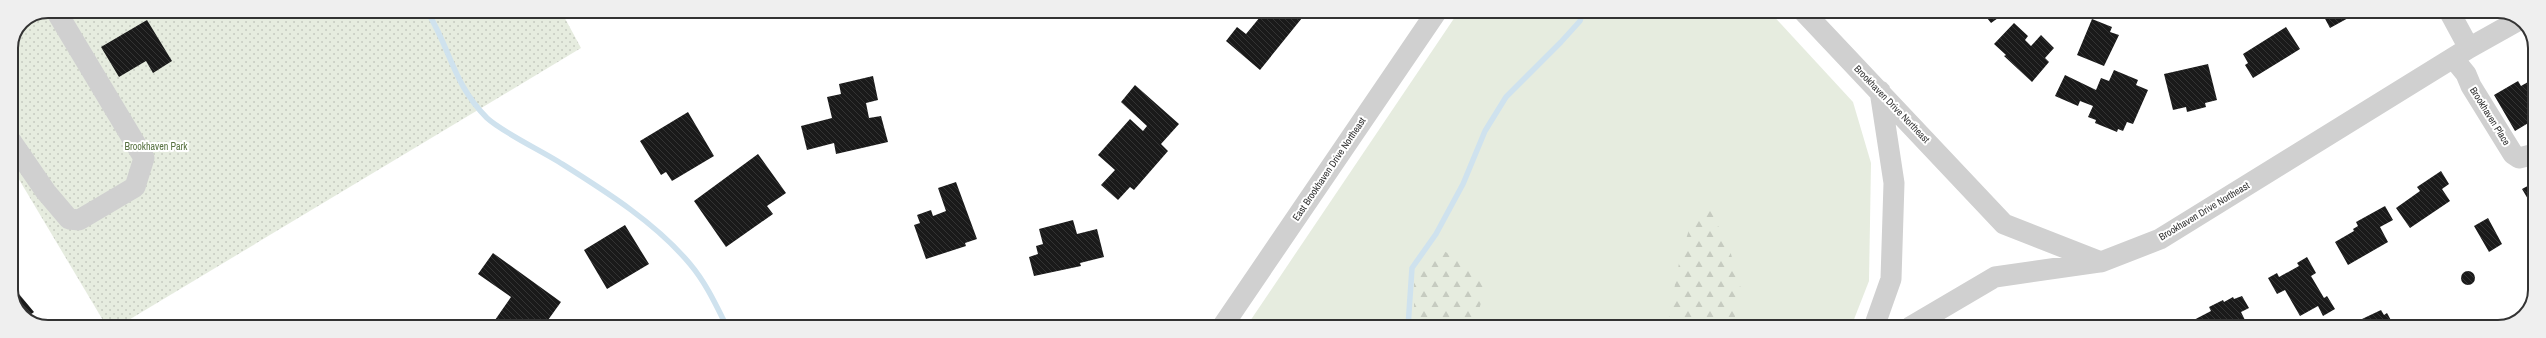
<svg xmlns="http://www.w3.org/2000/svg" width="2546" height="338" font-family="'Archivo Narrow',sans-serif">
<style>
.grass{fill:#e6ecdf}
.forest{fill:url(#forest-firs)}
.park{fill:url(#park-dots)}
.lines{fill:none;stroke-linecap:round;stroke-linejoin:round}
.stream{stroke:#cfe2ee;stroke-width:5.5}
.building{fill:url(#building-back-hatch)}
.minor{stroke:#d0d0d0;stroke-width:21}
.labels{text-anchor:middle;dominant-baseline:central;stroke-width:4;stroke-linejoin:round;paint-order:stroke}
.street-label{font-size:10px;fill:#333;stroke:#fff}
.park-label{font-size:10px;fill:#56703f;stroke:#fff}
.rim{fill:none;stroke:#333;stroke-width:2}
</style>
<defs>
<pattern id="forest-firs" width="22" height="20" patternUnits="userSpaceOnUse"><rect width="22" height="20" fill="#e6ecdf"/><path d="M5 1l3.5 6h-7zM16 11l3.5 6h-7z" fill="#c6cbc0"/></pattern>
<pattern id="park-dots" width="8" height="8" patternUnits="userSpaceOnUse"><rect width="8" height="8" fill="#e6ecdf"/><path d="M2 2h.1M6 6h.1" fill="none" stroke="#c6cbc0" stroke-width="1.8" stroke-linecap="round"/></pattern>
<pattern id="building-back-hatch" width="6" height="6" patternUnits="userSpaceOnUse"><rect width="6" height="6" fill="#1a1a1a"/><path d="M-1 5l2 2M0 0l6 6M5-1l2 2" fill="none" stroke="#333"/></pattern>
</defs>
<rect width="100%" height="100%" fill="#fff"/>
<!-- grass -->
<path class="grass" d="M1459 11H1769L1853 102 1871 163 1869 281 1851 327H1246Z"/>
<!-- forest -->
<path class="forest" d="M1709 206 1731 254 1743 296 1731 327H1667L1680 258 1694 214Z
M1442 250 1480 271 1485 289 1474 327H1414V277Z"/>
<!-- park -->
<path class="park" d="M48 11H561L581 48 117 327H107L11 166V48L22 22Z"/>
<g class="lines">
<!-- stream -->
<path class="stream" d="M427 11C451 50 453 84 487 118 502 132 540 150 559 162 605 191 655 222 690 264 706 283 716 305 727 327
M1408 327 1412 268 1436 234 1463 184 1485 131 1506 97 1561 42 1580 21 1583 11"/>
</g>
<!-- building -->
<path class="building" d="M1265 11H1294L1302 18 1260 70 1226 41 1237 27 1246 34Z
M1975 11H1997L2001 16 1991 23 1983 13 1979 16Z
M2310 11H2361L2330 28 2323 15 2315 19Z
M2092 19 2112 27 2110 32 2119 35 2104 66 2077 55Z
M147 20 172 61 153 73 146 61 119 77 101 47Z
M2014 23 2028 36 2025 40 2031 46 2041 35 2054 48 2045 58 2049 62 2032 82 2004 56 2006 55 1994 44Z
M2286 27 2300 49 2253 78 2245 65 2248 63 2243 54Z
M2208 64 2217 100 2205 103 2206 107 2187 112 2186 107 2173 110 2164 74Z
M2114 70 2138 80 2136 85 2148 90 2133 124 2127 122 2123 131 2118 129 2117 132 2095 123 2096 120 2088 117 2093 106 2080 101 2078 106 2055 96 2065 75 2096 90 2101 78 2109 81Z
M873 76 878 100 866 103 869 118 881 116 888 142 836 154 834 143 807 150 801 126 832 118 827 97 841 94 839 84Z
M2535 78V119L2515 131 2494 95 2518 81 2521 86Z
M1135 85 1179 124 1161 144 1168 151 1134 190 1130 187 1118 200 1101 185 1115 170 1098 155 1130 119 1143 131 1147 126 1121 102Z
M688 112 714 156 672 181 666 172 661 175 640 141Z
M758 154 786 193 767 206 773 214 726 247 694 201Z
M2441 171 2449 184 2442 189 2450 201 2410 228 2396 208 2420 191 2417 187Z
M956 182 977 239 965 243 966 246 926 259 914 225 920 223 917 215 931 210 933 216 946 211 938 188Z
M2535 182V211L2522 189Z
M2385 206 2393 220 2380 227 2388 242 2348 265 2335 242 2354 231 2353 229 2358 226 2356 222Z
M2488 218 2502 244 2489 252 2474 226Z
M1073 220 1077 234 1097 229 1104 257 1080 263 1081 266 1034 276 1029 257 1038 254 1036 246 1043 244 1039 229Z
M625 225 649 264 607 289 584 250Z
M493 253 561 302 543 327H505L495 320 511 297 478 274Z
M2307 257 2316 273 2311 276 2324 298 2327 296 2335 309 2323 316 2318 306 2300 316 2285 290 2277 294 2268 278 2277 273 2279 277 2299 266 2297 263Z
M2461 278a7 7 0 1 1 14 0a7 7 0 1 1-14 0Z
M14 288 34 312 26 318 22 316 11 294Z
M2242 296 2249 308 2241 312 2246 322 2251 319 2255 327H2188L2186 324 2211 311 2209 307 2223 300 2224 302 2233 297 2234 299Z
M2381 310 2384 315 2387 313 2393 324 2390 327H2366L2362 319Z"/>
<g class="lines">
<!-- minor -->
<path class="minor" d="M1803 11 2004 224 2101 262 2160 239 2469 48 2519 20
M2449 11 2469 48
M2453 58 2466 74 2471 86 2513 154 2519 158 2535 154
M11 141 46 192 69 219 79 220 135 187 144 158 56 11
M1222 327 1437 11
M1874 327 1891 279 1894 183 1880 91
M1910 327 1995 277 2099 262"/>
</g>
<g class="labels">
<!-- street labels -->
<g class="street-label">
<text transform="translate(1892 104) rotate(46)">Brookhaven Drive Northeast</text>
<text transform="translate(2490 116) rotate(58)">Brookhaven Place</text>
<text transform="translate(1329 169) rotate(-56)">East Brookhaven Drive Northeast</text>
<text transform="translate(2204 211) rotate(-31)">Brookhaven Drive Northeast</text>
</g>
<!-- park labels -->
<g class="park-label">
<text x="156" y="146">Brookhaven Park</text>
</g>
</g>
<!-- crop -->
<path d="M0 0H2546V338H0ZM48 18H2498A30 30 0 0 1 2528 48V290A30 30 0 0 1 2498 320H48A30 30 0 0 1 18 290V48A30 30 0 0 1 48 18Z" fill="#efefef" fill-rule="evenodd"/>
<path class="rim" d="M48 18H2498A30 30 0 0 1 2528 48V290A30 30 0 0 1 2498 320H48A30 30 0 0 1 18 290V48A30 30 0 0 1 48 18Z"/>
</svg>
